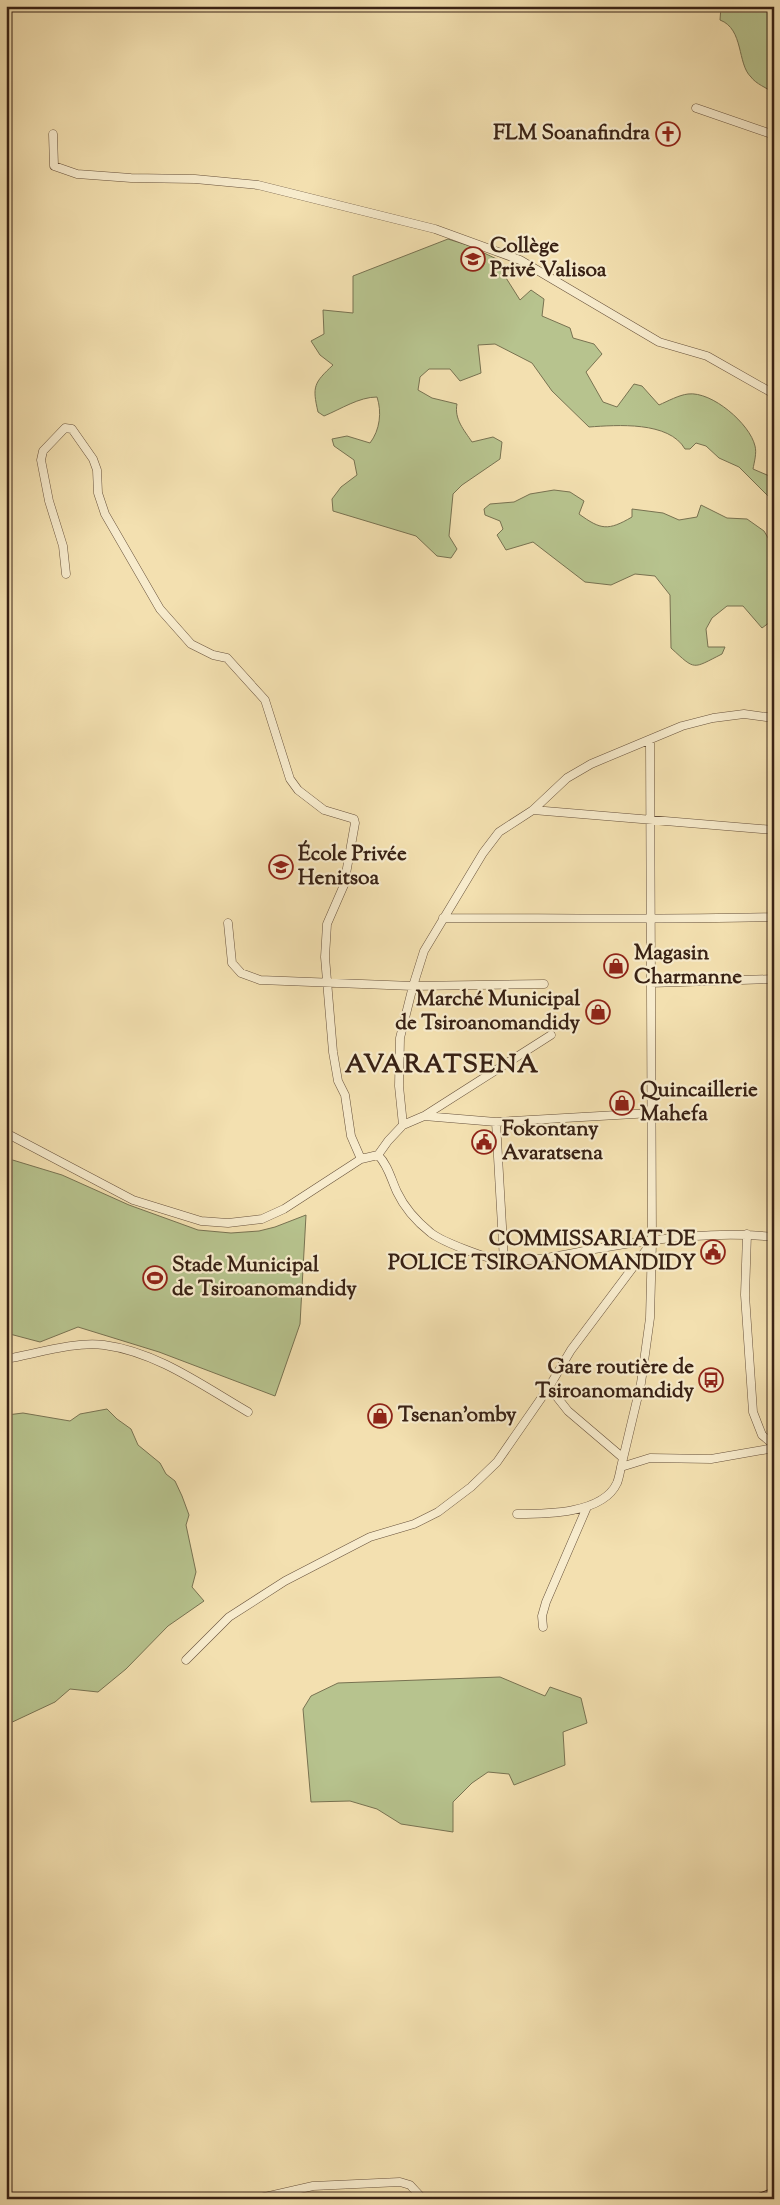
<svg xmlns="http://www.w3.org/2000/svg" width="780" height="2205" font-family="'Sorts Mill Goudy',serif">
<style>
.green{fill:#b7c38e;stroke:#787251}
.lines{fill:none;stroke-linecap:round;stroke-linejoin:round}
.street-casing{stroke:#67513b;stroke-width:9}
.secondary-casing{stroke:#382114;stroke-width:13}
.street{stroke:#f7ebcc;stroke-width:8}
.secondary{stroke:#f7ebcc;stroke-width:11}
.labels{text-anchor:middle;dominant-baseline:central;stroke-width:4.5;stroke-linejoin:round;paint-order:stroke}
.poi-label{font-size:21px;font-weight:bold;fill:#382114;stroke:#f7ebcc;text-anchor:start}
.district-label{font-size:26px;font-weight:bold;letter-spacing:1px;fill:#382114;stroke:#f7ebcc}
</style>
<rect width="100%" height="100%" fill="#f3e0b0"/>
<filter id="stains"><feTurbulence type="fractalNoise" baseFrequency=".004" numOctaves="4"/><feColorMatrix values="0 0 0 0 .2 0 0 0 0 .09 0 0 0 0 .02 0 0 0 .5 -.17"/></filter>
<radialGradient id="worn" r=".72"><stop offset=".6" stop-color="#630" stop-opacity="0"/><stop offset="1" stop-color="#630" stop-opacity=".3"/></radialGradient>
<!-- green -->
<path class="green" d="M721 6H774V93C767 88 756 84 751 77 737 64 744 29 720 20Z
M448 239 467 245 501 261V270L520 300 531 290 544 299 542 316 570 328 573 338 594 344 602 354 586 372 603 402 617 407 634 384 642 386 659 405C668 401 679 395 688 394 712 391 750 424 755 446 757 453 754 463 753 469L774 478V502L739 467 719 458 706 446 696 443 690 449H685C669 421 617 425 589 427L552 391 532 363 495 344 478 345 481 373 460 381 450 369H429L420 377 418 390 432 398 457 404C454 419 464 430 472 442L493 437 502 442 500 459 462 485 453 494 449 536 457 549 451 558 437 556 416 536 333 511 332 499 341 487 357 475 354 460 334 446 332 439 347 436 370 443C380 430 382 412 377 397 359 397 341 409 324 416L318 412C312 386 314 383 333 365L320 355 311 341 324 334 323 310 353 313V276Z
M554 490 570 492 584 501 579 514C601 530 608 531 632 517V509L663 513 679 520 697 517 701 505 727 518 747 519 764 531 774 548V619L762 628 743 606H727L712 618 706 629 708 647H725L722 654C692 669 696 671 671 648L670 595 655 576 635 574 611 585 585 582 533 542 506 550 497 535 503 529 500 521 485 515 484 509 490 504 514 502 530 494Z
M6 1158 62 1175 129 1205 198 1230 231 1233 259 1231 275 1227 306 1215 300 1324 275 1396 159 1352 78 1327 40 1342 6 1333Z
M107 1409 117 1419 131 1429 138 1445 160 1463 166 1474 175 1481 182 1496 189 1515 186 1525 196 1572 192 1587 204 1601 168 1626 126 1669 98 1692 70 1689 55 1702 6 1725V1493L11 1489 6 1450 7 1415 23 1413 70 1421 80 1414Z
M500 1677 545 1696 550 1687 581 1698 587 1723 563 1732 565 1765 514 1785 509 1774 488 1772 472 1783 453 1802V1832L401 1824 377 1809 350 1801 311 1802 303 1709 311 1696 338 1683Z"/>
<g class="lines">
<!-- street casing -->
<g class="street-casing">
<path id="street" d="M696 108 774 135
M53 134 54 166 77 174 131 178 195 179 258 185 435 229 520 260 659 342 707 356 774 394
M66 574 63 546 49 501 41 460 43 451 65 428 72 429 93 459 97 470 98 493 105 514 160 609 191 644 213 655 227 658 265 700 290 779 298 790 324 810 354 819 355 823 344 885 327 924 325 957 333 1052 338 1081 345 1095 351 1136 361 1159
M533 810 774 830
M443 918C553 918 663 920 774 917
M228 923 232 963 241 973 260 980 413 986 544 984
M650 983 774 979
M424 1116 551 1035
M496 1122 504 1261
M403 1125 424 1116 496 1122 652 1113
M6 1133 133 1200 201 1221 228 1223 262 1219 284 1209 361 1159 378 1155C388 1165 391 1179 397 1192 405 1209 416 1221 431 1233 443 1242 489 1260 505 1261 539 1262 574 1252 607 1247 661 1238 719 1231 774 1237
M378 1155 388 1141 403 1125 399 1086 400 1038 413 986 424 951 483 853 499 832 533 810 567 778 591 764 682 726 713 718 744 714 774 718
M747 1234 745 1295 753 1412 762 1435 774 1445
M6 1359C35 1354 75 1341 104 1345 157 1352 203 1386 248 1412
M549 1387 568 1411 622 1457
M621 1467 641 1383 650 1318 652 1242 650 740
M517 1514C546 1514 603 1514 617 1483 619 1478 620 1472 621 1467L650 1458 711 1459 774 1448
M543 1627 542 1616 546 1602 587 1507
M186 1660 229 1617 285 1581 370 1537 414 1524 438 1512 471 1487 497 1462 549 1387 571 1350 652 1242
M256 2199 313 2186 400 2182 410 2185 423 2199"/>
</g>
<!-- secondary casing -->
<g class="secondary-casing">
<path id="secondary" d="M761 2199 774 2194"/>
</g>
<!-- street -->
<use href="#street" class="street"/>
<!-- secondary -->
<use href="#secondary" class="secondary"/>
</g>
<!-- icons -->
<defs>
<g id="church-ring" transform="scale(1.25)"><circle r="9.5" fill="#f7ebcc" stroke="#8f2418" stroke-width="1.5"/><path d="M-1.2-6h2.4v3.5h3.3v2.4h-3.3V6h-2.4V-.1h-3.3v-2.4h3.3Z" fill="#8f2418"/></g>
<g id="school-ring" transform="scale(1.25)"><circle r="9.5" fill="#f7ebcc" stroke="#8f2418" stroke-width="1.5"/><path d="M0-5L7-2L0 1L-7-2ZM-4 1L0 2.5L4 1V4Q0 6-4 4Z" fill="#8f2418"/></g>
<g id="shop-ring" transform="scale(1.25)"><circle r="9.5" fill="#f7ebcc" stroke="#8f2418" stroke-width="1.5"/><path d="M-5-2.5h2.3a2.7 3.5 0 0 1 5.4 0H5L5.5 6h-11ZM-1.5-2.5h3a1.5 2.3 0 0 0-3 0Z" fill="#8f2418"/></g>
<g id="civic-ring" transform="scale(1.25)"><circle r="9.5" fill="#f7ebcc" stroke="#8f2418" stroke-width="1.5"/><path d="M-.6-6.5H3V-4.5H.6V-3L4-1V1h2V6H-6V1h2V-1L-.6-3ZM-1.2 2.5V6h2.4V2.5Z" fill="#8f2418"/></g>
<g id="stadium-ring" transform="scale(1.25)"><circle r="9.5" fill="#f7ebcc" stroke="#8f2418" stroke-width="1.5"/><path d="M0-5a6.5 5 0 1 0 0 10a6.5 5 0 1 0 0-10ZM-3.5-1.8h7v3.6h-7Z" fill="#8f2418"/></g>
<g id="bus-ring" transform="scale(1.25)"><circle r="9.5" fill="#f7ebcc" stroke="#8f2418" stroke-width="1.5"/><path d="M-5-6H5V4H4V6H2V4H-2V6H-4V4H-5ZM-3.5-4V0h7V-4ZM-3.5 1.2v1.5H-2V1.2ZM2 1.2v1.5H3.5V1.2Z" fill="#8f2418"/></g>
</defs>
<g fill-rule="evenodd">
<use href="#church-ring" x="668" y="134"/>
<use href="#school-ring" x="473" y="259"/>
<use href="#school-ring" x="281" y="867"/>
<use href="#shop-ring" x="616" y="966"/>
<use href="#shop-ring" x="598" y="1012"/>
<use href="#shop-ring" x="622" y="1103"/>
<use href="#civic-ring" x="484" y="1142"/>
<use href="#civic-ring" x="713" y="1252"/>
<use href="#stadium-ring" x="155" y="1278"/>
<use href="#bus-ring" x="711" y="1380"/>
<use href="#shop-ring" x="380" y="1416"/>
</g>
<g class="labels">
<!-- poi labels -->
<g class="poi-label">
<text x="650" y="134" text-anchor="end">FLM Soanafindra</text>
<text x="490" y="247">Collège<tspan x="490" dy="24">Privé Valisoa</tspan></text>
<text x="298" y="855">École Privée<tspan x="298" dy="24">Henitsoa</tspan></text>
<text x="634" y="954">Magasin<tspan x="634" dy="24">Charmanne</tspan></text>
<text x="580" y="1000" text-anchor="end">Marché Municipal<tspan x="580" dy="24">de Tsiroanomandidy</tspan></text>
<text x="640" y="1091">Quincaillerie<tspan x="640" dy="24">Mahefa</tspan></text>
<text x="502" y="1130">Fokontany<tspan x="502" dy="24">Avaratsena</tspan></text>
<text x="696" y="1240" text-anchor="end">COMMISSARIAT DE<tspan x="696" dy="24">POLICE TSIROANOMANDIDY</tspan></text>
<text x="172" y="1266">Stade Municipal<tspan x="172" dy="24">de Tsiroanomandidy</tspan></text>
<text x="694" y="1368" text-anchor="end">Gare routière de<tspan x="694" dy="24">Tsiroanomandidy</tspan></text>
<text x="398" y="1416">Tsenan'omby</text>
</g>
<!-- district labels -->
<g class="district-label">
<text x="442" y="1065">AVARATSENA</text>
</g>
</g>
<!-- margin -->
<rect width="780" height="2205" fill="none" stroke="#f3e0b0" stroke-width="25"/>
<rect x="8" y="8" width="765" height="2190" fill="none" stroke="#382114" stroke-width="2.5"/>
<rect x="12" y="12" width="755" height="2180" fill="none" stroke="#382114"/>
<rect width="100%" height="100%" filter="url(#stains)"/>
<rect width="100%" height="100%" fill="url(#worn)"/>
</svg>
